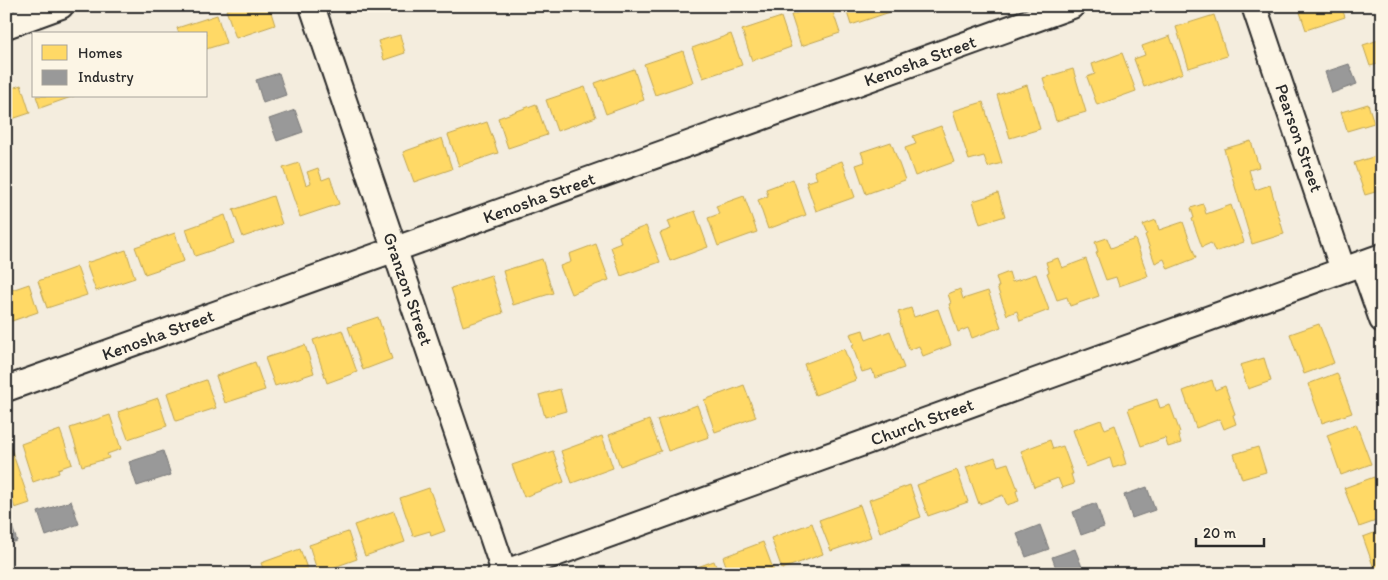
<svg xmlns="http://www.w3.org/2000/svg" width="1388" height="580" font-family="Itim,sans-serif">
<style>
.homes{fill:#ffd966;stroke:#bfa554}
.industry{fill:#999;stroke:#787878}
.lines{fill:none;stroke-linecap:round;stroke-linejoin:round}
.minor-casing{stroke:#2b2b2b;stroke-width:28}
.minor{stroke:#fcf5e5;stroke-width:24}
.labels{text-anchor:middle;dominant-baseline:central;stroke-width:5;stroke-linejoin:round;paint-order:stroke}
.street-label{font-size:18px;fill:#2b2b2b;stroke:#fcf5e5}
</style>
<rect width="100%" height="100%" fill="#f4edde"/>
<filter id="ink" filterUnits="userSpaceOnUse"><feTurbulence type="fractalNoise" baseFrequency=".02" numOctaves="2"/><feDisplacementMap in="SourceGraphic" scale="10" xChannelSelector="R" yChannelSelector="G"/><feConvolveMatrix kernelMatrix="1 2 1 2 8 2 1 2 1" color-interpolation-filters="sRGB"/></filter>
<g filter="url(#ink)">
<!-- homes -->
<path class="homes" d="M238 6H269L275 25 236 38 226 10Z
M818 6H831L840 33 801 46 791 15Z
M845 6H888L890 12 851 25Z
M1298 6H1341L1345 17 1306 30Z
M217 15 226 43 206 49V34H179L177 28Z
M1214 15 1227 56 1189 68 1176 27Z
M781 17 791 47 752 61 742 30Z
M731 34 742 65 703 78 692 48Z
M400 35 405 53 384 60 378 41Z
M1170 36 1183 73 1144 87 1134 59 1145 55 1142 46Z
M1382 39V63L1370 66 1363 45Z
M683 51 693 82 655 95 644 64Z
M1122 53 1136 91 1097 105 1087 77 1095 74 1092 64Z
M634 69 644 100 606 114 595 83Z
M1073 69 1086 112 1056 121 1043 78Z
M21 85 30 113 6 121V90Z
M1027 85 1040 129 1010 138 997 95Z
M585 87 596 117 557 131 546 100Z
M36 96H74L40 108Z
M983 102 1002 163 988 167 984 156 969 160 953 111Z
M536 104 547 135 508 148 498 118Z
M1368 104 1374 123 1347 131 1341 112Z
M487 122 498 153 459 166 448 135Z
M941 126 954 162 915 176 905 148 916 144 913 136Z
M442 138 452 169 414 182 403 152Z
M1251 141 1259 167 1249 170 1255 190 1270 185 1284 234 1252 244 1224 149Z
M891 142 905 180 866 194 856 165 865 162 861 152Z
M1382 154V190L1365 195 1354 163Z
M842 161 855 197 816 211 806 182 817 179 814 171Z
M299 163 306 185 311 183 307 172 318 168 322 180 330 177 339 204 300 217 283 168Z
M793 179 806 215 768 229 758 200 768 196 766 189Z
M998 193 1005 216 980 224 973 201Z
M273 196 282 224 243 237 233 210Z
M744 196 757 232 718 246 708 218 719 214 716 206Z
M1203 204 1206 214 1231 205 1244 242 1215 252 1211 243 1202 247 1192 219 1194 218 1191 208Z
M695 211 708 247 670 261 660 233 671 229 668 221Z
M225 215 234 243 195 256 186 229Z
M1156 220 1159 230 1183 222 1196 258 1168 269 1164 259 1155 263 1145 235 1147 234 1143 225Z
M646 226 660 262 621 276 611 247 621 243 619 236Z
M175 233 184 261 145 274 135 247Z
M1107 238 1111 248 1135 239 1148 276 1119 286 1116 277 1106 280 1096 253 1098 252 1095 242Z
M596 244 609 280 571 294 560 266 571 262 569 254Z
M126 250 135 278 96 291 86 263Z
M1058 258 1062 268 1086 259 1099 296 1070 306 1067 297 1057 300 1047 273 1049 272 1046 262Z
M542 259 553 293 513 305 503 271Z
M77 267 87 295 47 308 38 281Z
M1009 272 1012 282 1036 274 1049 310 1020 321 1017 311 1007 315 997 287H999L996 277Z
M491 275 503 313 463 326 451 288Z
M29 284 38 312 6 323V292Z
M960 289 963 299 988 291 1001 327 972 338 968 328 958 332 949 304 951 303 948 294Z
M911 308 914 317 938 309 951 345 923 356 919 346 909 350 900 322 901 321 898 312Z
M378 317 392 359 363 370 348 327Z
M1319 324 1334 363 1304 374 1290 334Z
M342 330 357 372 327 383 313 340Z
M863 330 866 340 890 331 904 368 875 378 872 369 862 372 852 345 854 344 850 334Z
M305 345 314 373 275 386 265 358Z
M844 349 856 380 815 395 804 364Z
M1264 358 1271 381 1248 389 1240 365Z
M255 362 265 390 225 403 216 376Z
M1337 373 1352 413 1322 423 1308 384Z
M206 380 216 408 176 421 167 393Z
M1212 380 1215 390 1225 386 1235 414 1233 415 1236 424 1224 429 1220 419 1196 428 1183 391Z
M744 385 756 417 715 432 704 400Z
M560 389 566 411 545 417 539 395Z
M158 398 167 426 128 439 118 412Z
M1157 399 1160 408 1170 405 1180 432 1178 433 1181 443 1168 447 1165 438 1141 446 1128 409Z
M697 405 709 437 668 451 657 420Z
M110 415 121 449 107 454 109 458 82 466 70 428Z
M649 420 661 451 620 466 609 435Z
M1101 420 1105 429 1115 425 1125 453 1123 454 1126 464 1113 468 1110 458 1086 467 1073 430Z
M1356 424 1371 464 1341 475 1327 435Z
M60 430 72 464 58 469 59 473 33 482 21 444Z
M602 436 613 468 572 483 561 451Z
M1050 440 1053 449 1063 446 1073 474H1071L1074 484 1062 488 1058 478 1034 487 1021 451Z
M10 446 30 503 15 508 8 487 6 488V448Z
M1258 447 1266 472 1242 479 1234 454Z
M553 451 564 482 524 497 512 465Z
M995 457 998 466 1008 463 1018 490 1016 491 1019 501 1007 505 1003 495 979 504 966 467Z
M957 470 968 502 928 516 917 485Z
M1374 477 1382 498V519L1359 527 1344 488Z
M910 485 921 517 880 532 869 500Z
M429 488 445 531 431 536 430 531 413 536 400 498Z
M860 505 871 537 831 551 819 520Z
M394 511 405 542 365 556 354 525Z
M812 523 823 554 782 569 771 538Z
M1382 530V574H1376L1363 537Z
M348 532 357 559 318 573 309 545Z
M763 542 775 574H729L723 557Z
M300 549 309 574H265L261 563Z
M714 561 719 574H678Z"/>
<!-- industry -->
<path class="industry" d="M1349 64 1357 84 1332 93 1325 72Z
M279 73 286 95 263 103 256 80Z
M295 110 303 132 277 141 269 119Z
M163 451 171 475 137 486 129 462Z
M1147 487 1155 510 1132 518 1124 495Z
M71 501 79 524 46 536 38 512Z
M1096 503 1104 527 1081 535 1073 512Z
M9 518 17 541 6 544V519Z
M1040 525 1049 549 1026 557 1017 534Z
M1075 549 1084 572 1058 574 1052 557Z"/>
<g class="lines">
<!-- minor casing -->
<g class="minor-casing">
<path id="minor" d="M312 6 504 572
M1254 6 1343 270
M6 26 61 6
M1362 263 1382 320
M6 389 1072 6
M500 574 1382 256"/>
</g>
<!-- minor -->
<use href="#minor" class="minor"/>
</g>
</g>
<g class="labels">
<!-- street labels -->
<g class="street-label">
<text transform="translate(920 61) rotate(-20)">Kenosha Street</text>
<text transform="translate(1299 138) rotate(71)">Pearson Street</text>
<text transform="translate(539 198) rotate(-20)">Kenosha Street</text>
<text transform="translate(408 289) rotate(71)">Granzon Street</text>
<text transform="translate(158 335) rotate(-20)">Kenosha Street</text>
<text transform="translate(922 422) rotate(-20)">Church Street</text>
</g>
</g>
<!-- margin -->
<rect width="1388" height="580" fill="none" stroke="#fcf5e5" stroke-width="25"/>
<rect x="12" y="12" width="1363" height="555" fill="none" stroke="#2b2b2b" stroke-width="2" filter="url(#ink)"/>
<!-- legend -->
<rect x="32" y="32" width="175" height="65" fill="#fcf5e5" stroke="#a8a49b"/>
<rect x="42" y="45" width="25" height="15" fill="#ffd966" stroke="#a8a49b"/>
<text x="78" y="58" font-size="15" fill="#2b2b2b">Homes</text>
<rect x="42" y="70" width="25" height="15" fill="#999999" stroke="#a8a49b"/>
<text x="78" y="82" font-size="15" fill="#2b2b2b">Industry</text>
<!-- scale -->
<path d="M1196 538v8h68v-8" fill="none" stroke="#2b2b2b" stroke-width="2.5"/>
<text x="1203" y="538" font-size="15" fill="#2b2b2b" stroke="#fcf5e5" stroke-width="4" paint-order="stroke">20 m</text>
</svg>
